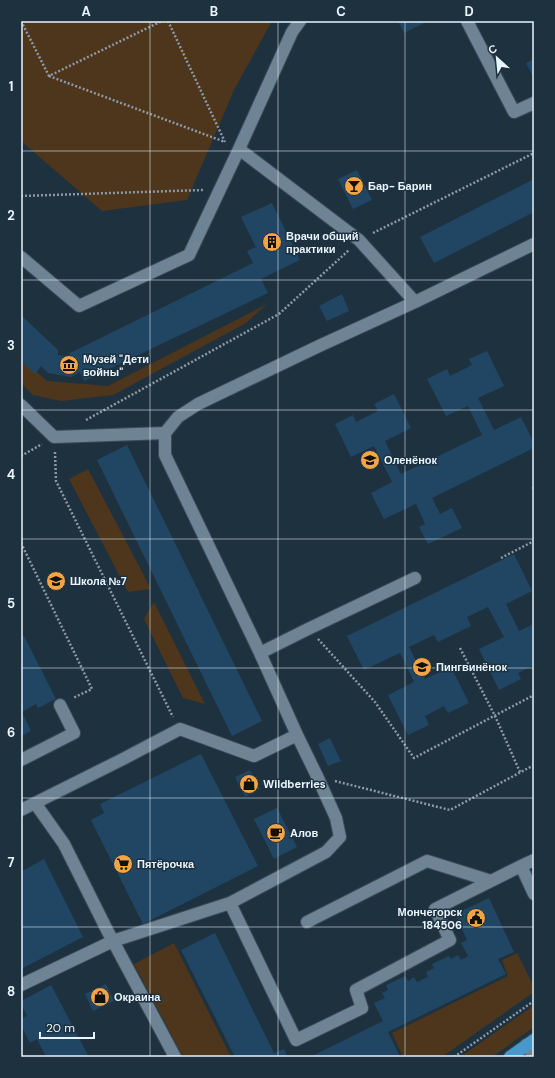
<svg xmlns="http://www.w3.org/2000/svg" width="555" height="1078" font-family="'DM Sans',sans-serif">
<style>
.green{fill:#4e361c}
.building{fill:#204663}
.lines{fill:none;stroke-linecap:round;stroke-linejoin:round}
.minor-casing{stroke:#3c4d5a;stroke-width:14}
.major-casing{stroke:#3c4d5a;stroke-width:14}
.path{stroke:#8b9aa6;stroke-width:2.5;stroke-dasharray:2 2;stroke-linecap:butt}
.minor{stroke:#6e8495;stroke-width:12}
.major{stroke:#4898cd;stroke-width:12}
.grid{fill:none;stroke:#e8f4fe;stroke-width:1;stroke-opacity:0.55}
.labels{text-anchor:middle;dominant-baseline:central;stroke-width:3;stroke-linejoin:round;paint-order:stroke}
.poi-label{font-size:11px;font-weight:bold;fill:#e8f4fe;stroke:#1e313f;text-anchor:start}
.neatline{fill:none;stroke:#e8f4fe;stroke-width:1.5}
.grid-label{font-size:13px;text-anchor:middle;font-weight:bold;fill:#e8f4fe}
</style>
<rect width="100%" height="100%" fill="#1e313f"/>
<!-- green -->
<path class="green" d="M21 21H272L234 90 187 200 102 211 21 141Z
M267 304 246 323 113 395 61 401 33 395 21 383V358L47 381 108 386Z
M88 469 151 589 128 592 69 479Z
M154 602 205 704 183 698 144 619Z
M174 943 231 1057H183L134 964Z
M517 953 534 987V992L442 1057H403L392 1033 508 976 502 960Z
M533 1006 534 1007V1027L492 1057H460Z"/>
<!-- building -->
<path class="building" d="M398 21H428L404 33Z
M534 59V79L526 63Z
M357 170 372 200 353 209 338 179Z
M534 179V212L434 263 420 237Z
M272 203 300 260 261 279 268 293 84 381 80 372 71 377 48 373 41 366 35 374 21 361V315L58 350V355L69 357 70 353 253 263 247 251 256 247 241 217Z
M342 294 349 311 327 321 319 306Z
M487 351 504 386 478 398 494 430 521 417 534 443V448L432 498 440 514 452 508 462 528 428 544 419 527 425 524 416 504 384 519 371 493 392 482 374 446 351 457 335 424 353 415 356 422 378 411 374 404 394 394 411 428 385 441 401 474 482 435 468 406 446 416 427 379 447 369 450 376 472 365 469 359Z
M127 445 262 721 232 736 97 460Z
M514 554 532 591 506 604 519 631 534 624V665L518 673 521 679 499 690 479 649 504 637 488 607 467 617 471 626 438 642 434 635 409 647 425 679 451 667 469 703 448 713 444 706 425 716 429 725 408 735 388 695 414 682 400 653 364 670 347 636Z
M24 636 56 699 38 708 36 704 22 712 31 731 21 736V637Z
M330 738 341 761 328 766 318 744Z
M201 754 258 866 143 924 91 820 104 813 100 804Z
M250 770 260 789 245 797 235 777Z
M277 808 297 847 274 859 254 819Z
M44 859 83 937 21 969V872Z
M489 898 514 952 498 959 506 974 388 1032 400 1057H310L383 1021 374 1003 385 998 382 993 388 990 386 985 405 976 408 981 414 977 417 982 428 977 426 972 434 968 432 964 449 956 451 959 458 955 461 960 468 956 461 943 467 940 455 914Z
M215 933 274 1053 284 1049 288 1057H235L181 950Z
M106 984 114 1001 93 1011 85 994Z
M51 985 89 1057H46L37 1039 30 1043 21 1026V1019L27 1016 21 1004V1001Z"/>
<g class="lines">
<!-- minor casing -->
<g class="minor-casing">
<path id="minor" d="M300 21 292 32 239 149 359 240 415 302
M467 21 514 112 534 103
M21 257 79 306 189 255 239 149
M21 405 54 437 165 433
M260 653 308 629 415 578
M21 760 74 733 60 705
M35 803 64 844 108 932 113 941 175 1057
M21 810 121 760 180 729 254 756 297 735
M534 860 521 866 534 894
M230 903 296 1040 362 1008 356 990 450 940 435 909 521 866
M307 922 427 861 491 881
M21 985 113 941 230 903 326 852 340 837 336 818 317 776 297 735 260 653 165 455V433L178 417 198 404 319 346 415 302 534 244
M526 1045 534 1056"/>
</g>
<!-- major casing -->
<g class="major-casing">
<path id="major" d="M510 1057 534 1040"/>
</g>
<!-- path -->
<path class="path" d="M21 21 49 76 162 21
M168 21 225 142
M49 76 225 142
M21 196 203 190 204 189
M373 233 534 153
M86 420 279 314 349 250
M55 452 56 481 173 717
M21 456 42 444
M533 487 534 490
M21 543 92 689 73 698
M501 558 534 541
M318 639 375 702 414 758 534 695
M460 648 495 716 520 772
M335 781 450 810 534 765
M454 1057 534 1001"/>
<!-- minor -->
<use href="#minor" class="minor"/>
<!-- major -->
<use href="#major" class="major"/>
</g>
<!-- grid -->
<path class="grid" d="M150 21V1057M278 21V1057M405 21V1057M21 151H534M21 280H534M21 410H534M21 539H534M21 668H534M21 798H534M21 927H534"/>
<!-- icons -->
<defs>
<g id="bar-disc" transform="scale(1)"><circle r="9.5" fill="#f4a345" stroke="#1e313f"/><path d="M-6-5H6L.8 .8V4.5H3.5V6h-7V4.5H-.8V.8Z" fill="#111"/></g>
<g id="building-disc" transform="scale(1)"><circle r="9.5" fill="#f4a345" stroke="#1e313f"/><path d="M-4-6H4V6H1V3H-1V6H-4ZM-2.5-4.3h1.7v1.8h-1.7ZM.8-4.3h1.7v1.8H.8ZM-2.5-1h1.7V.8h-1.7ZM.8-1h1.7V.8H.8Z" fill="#111"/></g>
<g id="museum-disc" transform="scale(1)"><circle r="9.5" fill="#f4a345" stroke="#1e313f"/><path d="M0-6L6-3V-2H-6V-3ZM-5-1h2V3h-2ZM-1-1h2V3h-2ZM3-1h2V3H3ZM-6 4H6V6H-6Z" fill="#111"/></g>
<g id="school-disc" transform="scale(1)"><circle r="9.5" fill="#f4a345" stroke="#1e313f"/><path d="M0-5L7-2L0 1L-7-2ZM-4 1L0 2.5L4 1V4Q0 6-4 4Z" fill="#111"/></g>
<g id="shop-disc" transform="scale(1)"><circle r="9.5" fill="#f4a345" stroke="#1e313f"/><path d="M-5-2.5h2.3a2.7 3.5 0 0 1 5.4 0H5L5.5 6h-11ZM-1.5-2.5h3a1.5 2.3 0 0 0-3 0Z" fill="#111"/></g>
<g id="cafe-disc" transform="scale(1)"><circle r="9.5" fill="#f4a345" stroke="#1e313f"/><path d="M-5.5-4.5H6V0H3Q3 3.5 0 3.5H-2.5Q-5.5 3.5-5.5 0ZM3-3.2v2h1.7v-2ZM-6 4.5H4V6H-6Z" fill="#111"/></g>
<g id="supermarket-disc" transform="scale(1)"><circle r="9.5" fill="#f4a345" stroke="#1e313f"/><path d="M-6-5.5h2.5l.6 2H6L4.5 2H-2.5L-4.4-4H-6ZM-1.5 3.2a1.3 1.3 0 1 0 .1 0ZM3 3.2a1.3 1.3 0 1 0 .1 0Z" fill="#111"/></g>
<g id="civic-disc" transform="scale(1)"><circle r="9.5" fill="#f4a345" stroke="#1e313f"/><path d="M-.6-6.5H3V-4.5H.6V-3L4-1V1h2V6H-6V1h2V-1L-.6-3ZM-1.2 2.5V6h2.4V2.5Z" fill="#111"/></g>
</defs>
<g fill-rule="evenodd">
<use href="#bar-disc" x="354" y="186"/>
<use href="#building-disc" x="272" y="242"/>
<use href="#museum-disc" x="69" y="365"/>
<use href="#school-disc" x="370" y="460"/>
<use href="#school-disc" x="56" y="581"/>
<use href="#school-disc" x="422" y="667"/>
<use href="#shop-disc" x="249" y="784"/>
<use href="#cafe-disc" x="276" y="833"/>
<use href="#supermarket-disc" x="123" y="864"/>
<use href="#civic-disc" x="476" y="918"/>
<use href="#shop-disc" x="100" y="997"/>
</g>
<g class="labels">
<!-- poi labels -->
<g class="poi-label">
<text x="368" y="186">Бар- Барин</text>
<text x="286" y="236">Врачи общий<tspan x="286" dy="13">практики</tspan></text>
<text x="83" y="359">Музей "Дети<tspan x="83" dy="13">войны"</tspan></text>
<text x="384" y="460">Оленёнок</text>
<text x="70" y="581">Школа №7</text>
<text x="436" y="667">Пингвинёнок</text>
<text x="263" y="784">Wildberries</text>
<text x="290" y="833">Алов</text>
<text x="137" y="864">Пятёрочка</text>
<text x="462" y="912" text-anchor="end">Мончегорск<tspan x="462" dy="13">184506</tspan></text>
<text x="114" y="997">Окраина</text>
</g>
</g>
<!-- border -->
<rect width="555" height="1078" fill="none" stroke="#1e313f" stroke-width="44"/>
<!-- north arrow -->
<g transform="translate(497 58) rotate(333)" stroke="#1e313f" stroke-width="3" paint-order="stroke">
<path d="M0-3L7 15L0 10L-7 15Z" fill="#e8f4fe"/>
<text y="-6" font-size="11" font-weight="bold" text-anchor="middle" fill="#e8f4fe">С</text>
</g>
<!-- scale -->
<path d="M40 1032v6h54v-6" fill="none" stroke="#e8f4fe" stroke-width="2"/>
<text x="46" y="1032" font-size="12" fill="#e8f4fe" stroke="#1e313f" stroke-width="3" paint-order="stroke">20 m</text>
<rect x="22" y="22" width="511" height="1034" class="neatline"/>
<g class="grid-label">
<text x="86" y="16">A</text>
<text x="214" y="16">B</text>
<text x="341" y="16">C</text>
<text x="469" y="16">D</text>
<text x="11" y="91">1</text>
<text x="11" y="220">2</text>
<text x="11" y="350">3</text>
<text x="11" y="479">4</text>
<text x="11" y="608">5</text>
<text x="11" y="737">6</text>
<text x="11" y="867">7</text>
<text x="11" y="996">8</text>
</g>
</svg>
